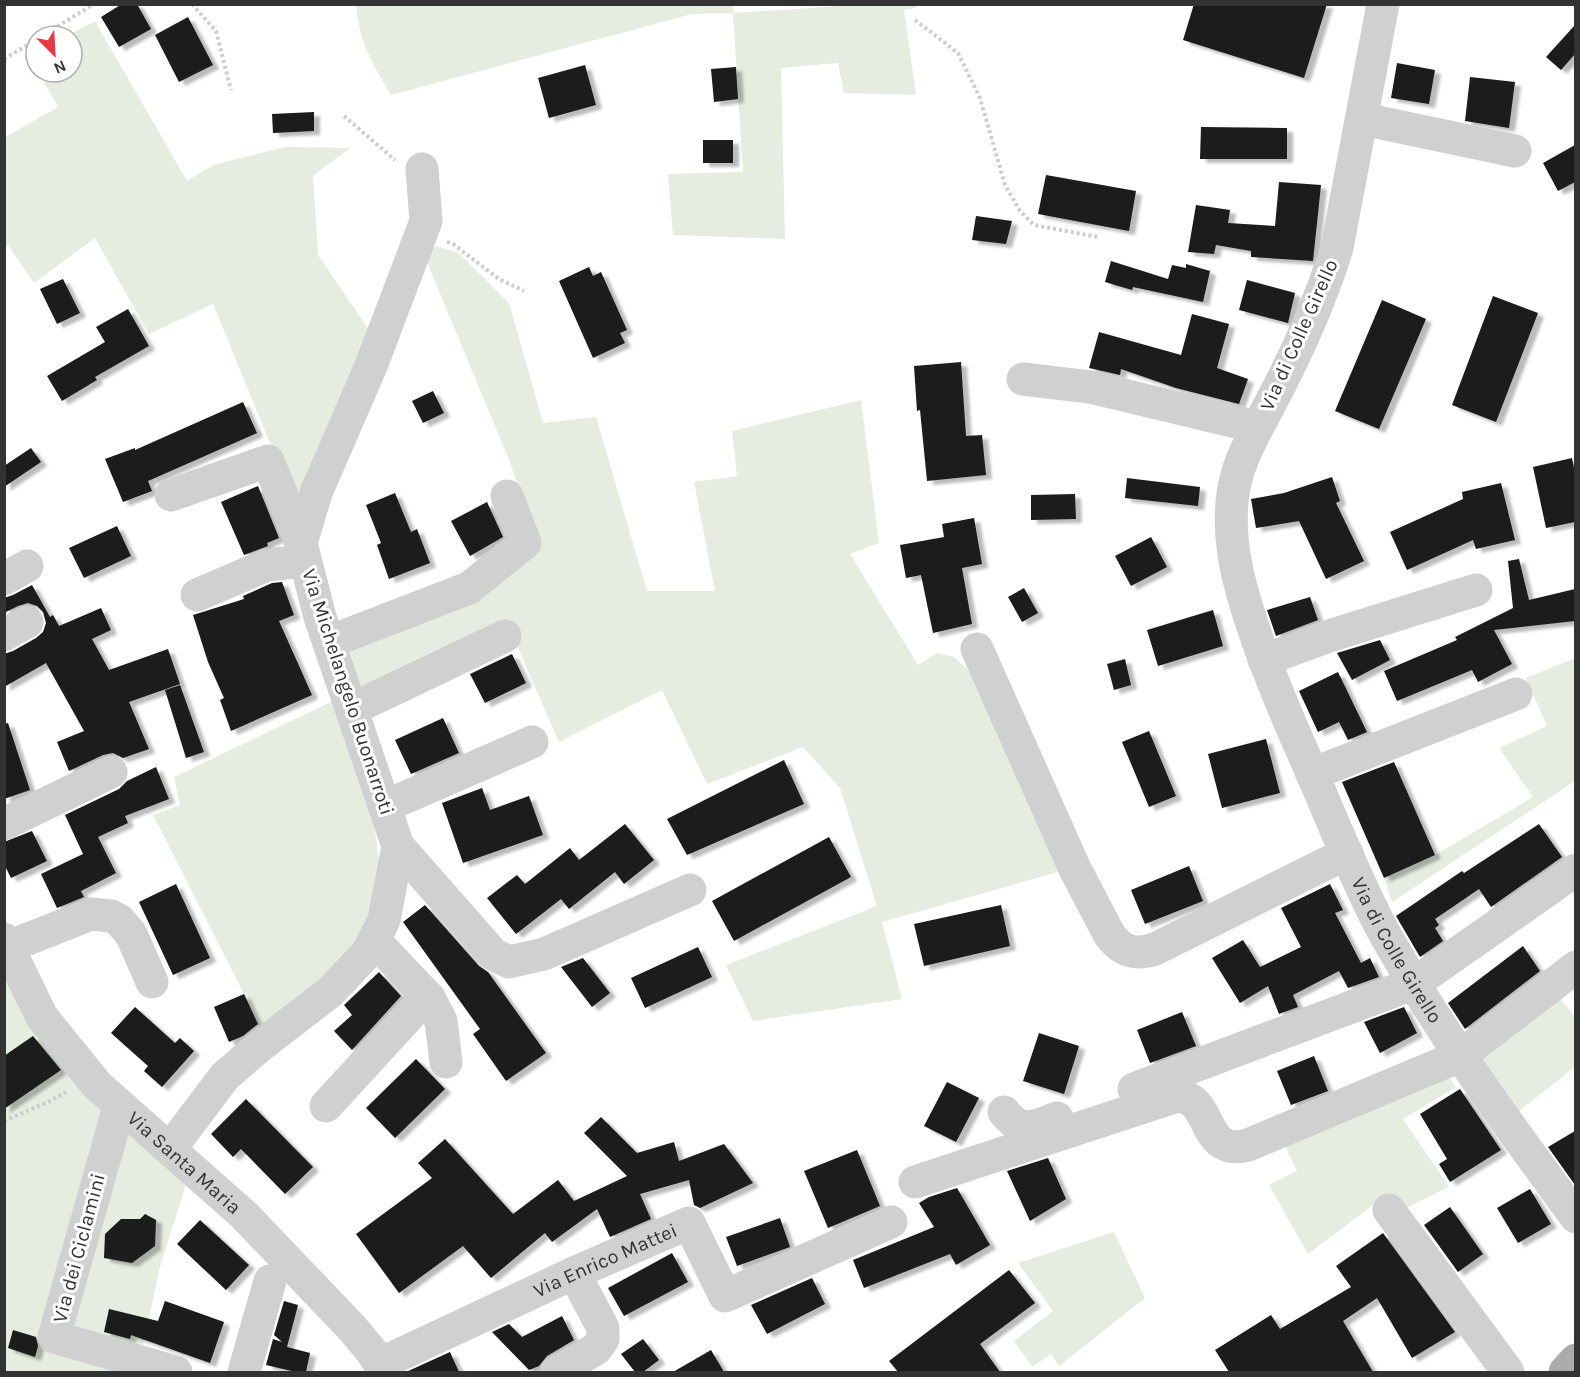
<svg xmlns="http://www.w3.org/2000/svg" width="1580" height="1377" font-family="Karla,sans-serif">
<style>
.green{fill:#e6ecdf}
.building{fill:#1a1a1a;filter:url(#shadow)}
.lines{fill:none;stroke-linecap:round;stroke-linejoin:round}
.path{stroke:#cdcdcd;stroke-width:4;stroke-dasharray:3 3;stroke-linecap:butt}
.minor{stroke:#d0d0d0;stroke-width:33}
.major{stroke:#ababab;stroke-width:33}
.labels{text-anchor:middle;dominant-baseline:central;stroke-width:6;stroke-linejoin:round;paint-order:stroke}
.street-label{font-size:20px;fill:#333;stroke:#fff}
</style>
<defs>
<filter id="shadow"><feDropShadow dx="6" dy="4" stdDeviation="1.5" flood-color="#0004"/></filter>
</defs>
<rect width="100%" height="100%" fill="#fff"/>
<!-- green -->
<path class="green" d="M732 4 734 13 869 4 915 5 916 8 904 10 916 95 844 93 838 63 781 68 785 239 673 235 668 174 743 172 733 13 692 14 391 95C371 61 360 44 356 5Z
M95 21 187 181 213 165 285 147 350 148 313 176 318 255 375 339 300 516 213 304 149 334 95 238 34 283 8 245 5 247 4 138 58 107 38 72H72V36H67Z
M435 246 459 253 509 303 543 423 596 417 647 591H715L694 482 737 476 732 431 861 400 879 543 850 554 918 665 937 653 954 657 968 670 1061 871 882 922 902 999 753 1021 726 965 877 906 840 788 803 747 707 784 662 690 559 742 510 629 358 699 337 648 538 547 510 462 424 255Z
M1575 658V781L1392 902 1384 878 1435 855 1533 797 1499 748 1547 726 1526 678Z
M337 699 370 790 379 862 374 915 344 965 260 1029 244 994 153 815 180 805 174 777Z
M4 965 103 1108 42 1344 144 1372H5Z
M1559 997 1575 1017V1067L1519 1111 1479 1059Z
M1445 1071 1456 1087 1403 1119 1449 1187 1404 1209 1389 1193 1308 1254 1269 1185 1297 1171 1283 1142Z
M123 1129 186 1184 160 1267 142 1350 66 1332Z
M1114 1232 1145 1298 1059 1366 1051 1354 1032 1367 1014 1341 1053 1311 1018 1263Z"/>
<!-- building -->
<path class="building" d="M122 4H137L151 29 119 47 101 17Z
M1194 4H1327L1304 78 1183 40Z
M188 17 213 65 179 82 155 35Z
M1575 25V54L1561 70 1546 57Z
M1397 63 1435 70 1429 104 1391 98Z
M585 65 596 105 549 118 538 78Z
M736 67 738 99 714 102 711 69Z
M1470 77 1515 82 1509 128 1465 121Z
M314 112V131L273 133 272 114Z
M1201 127 1287 128V159H1200Z
M703 140H733V163H703Z
M1575 145V182L1558 191 1543 163Z
M1046 175 1136 191 1129 231 1038 214Z
M1279 182 1321 185 1313 261 1251 257V251L1216 245 1214 254 1188 252 1196 205 1230 210 1228 223 1275 226Z
M976 216 1012 221 1006 244 972 240Z
M1111 261 1168 279 1172 265 1186 268V264L1210 271 1203 302 1133 287 1132 290 1105 282Z
M589 267 593 276 601 272 627 330 620 333 625 343 593 358 559 281Z
M63 279 80 313 57 324 40 289Z
M1247 280 1295 293 1288 323 1239 310Z
M1493 296 1538 313 1496 422 1452 405Z
M1382 300 1426 319 1379 429 1335 411Z
M128 309 149 346 95 377 97 380 62 401 47 376 105 342 96 327Z
M1192 314 1229 324 1217 368 1248 379 1239 404 1176 388 1121 369 1120 375 1089 368 1099 332 1181 355Z
M961 362 966 436 982 435 986 475 927 481 920 410 917 411 914 366Z
M433 391 444 413 423 423 412 401Z
M243 402 257 433 148 481 152 491 123 502 105 459 135 448V450Z
M31 448 41 462 4 487V466Z
M1572 458 1575 473V522L1546 528 1533 467Z
M1332 477 1340 501 1336 503 1364 561 1326 579 1299 521 1256 528 1251 499 1284 493Z
M1127 478 1200 487 1198 506 1125 498Z
M1501 483 1515 540 1476 549 1473 540 1407 570 1390 532 1463 499 1462 492Z
M258 486 279 538 267 543 268 546 244 555 221 502Z
M395 493 411 532 417 529 430 563 389 579 377 545 381 543 366 505Z
M1075 494 1076 519 1031 520V495Z
M487 502 503 537 470 556 451 521Z
M974 518 982 564 962 568 972 624 933 633 921 575 906 578 900 545 944 537 942 524Z
M117 526 131 556 84 578 69 548Z
M1151 537 1167 567 1131 586 1115 556Z
M1519 559 1529 600 1575 589V621L1494 630 1512 664 1478 682 1472 670 1397 701 1384 671 1457 640 1455 637 1513 608 1508 561Z
M282 582 294 615 279 621 312 695 231 731 220 700 224 698 208 662 193 615 244 599 243 596 272 583Z
M32 585 50 617 53 615 59 626 101 608 111 630 92 639 109 670 168 649 180 684 129 702 149 749 123 758 113 753 103 755 69 771 57 742 84 731 46 663 4 687V654L13 651 36 638 43 632 46 623 43 612 37 606 28 603 18 606 4 613V598L13 595Z
M1024 588 1038 613 1022 622 1008 597Z
M1310 597 1318 620 1276 636 1267 610Z
M1213 610 1223 646 1158 666 1147 630Z
M1380 640 1390 660 1352 680 1337 653Z
M512 654 526 683 485 703 470 674Z
M1125 659 1131 685 1114 690 1107 664Z
M1338 672 1367 732 1348 740 1339 722 1318 732 1299 691Z
M180 685 204 752 186 758 165 690Z
M443 718 459 753 411 774 395 740Z
M8 723 30 790 4 799V724Z
M1149 731 1176 796 1149 807 1122 742Z
M1266 739 1280 793 1222 808 1208 754Z
M784 760 804 804 687 855 667 819Z
M1394 762 1435 855 1384 878 1342 782Z
M156 767 169 799 125 816 128 823 98 837 116 873 81 891 84 897 57 908 41 874 83 854 65 815 119 789 127 781Z
M482 788 490 810 529 796 543 835 463 863 442 803Z
M625 824 654 860 624 884 615 872 569 909 561 899 516 934 487 898 517 875 525 884 570 848 579 860Z
M1539 824 1562 857 1491 907 1479 889 1435 919 1439 925 1435 928 1443 941 1420 957 1396 916 1462 871 1464 873Z
M32 831 47 861 11 878 4 864V842Z
M829 837 851 877 734 941 712 901Z
M1189 866 1203 901 1145 924 1131 890Z
M176 884 210 958 173 975 139 902Z
M1330 884 1343 910 1335 913 1361 963 1370 958 1379 977 1348 988 1339 971 1293 995 1298 1007 1279 1014 1268 986 1240 1003 1212 958 1243 940 1260 967 1301 947 1281 908Z
M425 905 479 966 488 972 546 1053 506 1081 473 1034 480 1029 403 922Z
M1001 905 1010 946 924 966 914 924Z
M1523 946 1540 971 1465 1029 1448 1003Z
M698 947 712 977 645 1008 631 978Z
M583 958 610 993 592 1007 561 967Z
M379 972 401 996 352 1050 334 1031 352 1015 344 1005Z
M244 994 258 1024 243 1036 229 1042 214 1007Z
M135 1007 175 1043 180 1038 194 1051 162 1087 144 1071 148 1066 111 1033Z
M1404 1007 1417 1033 1380 1053 1364 1022Z
M1182 1012 1196 1046 1150 1063 1137 1030Z
M1039 1033 1079 1046 1064 1094 1023 1081Z
M33 1036 61 1070 4 1109V1056Z
M1314 1056 1328 1091 1291 1105 1277 1071Z
M416 1059 445 1089 395 1138 366 1108Z
M947 1082 979 1098 956 1142 924 1126Z
M1460 1089 1501 1150 1450 1182 1439 1164 1447 1159 1420 1114Z
M246 1099 313 1167 285 1194 241 1149 233 1157 211 1134Z
M601 1117 637 1153 674 1142 679 1161 724 1144 753 1183 700 1208 694 1205 689 1180 640 1194 651 1219 610 1237 597 1209 552 1242 545 1233 491 1278 463 1246 399 1293 356 1234 432 1178 418 1163 445 1139 513 1214 558 1180 574 1201 627 1176 584 1133Z
M1575 1131V1185L1548 1147Z
M857 1150 880 1206 828 1228 804 1171Z
M1048 1158 1066 1199 1030 1221 1007 1171Z
M957 1188 990 1245 956 1265 950 1254 864 1288 853 1260 934 1227 919 1203 929 1197Z
M1530 1189 1551 1224 1518 1243 1497 1208Z
M1450 1207 1483 1254 1458 1272 1424 1225Z
M145 1214 156 1220 155 1246 132 1263 104 1258 105 1234 121 1219H140Z
M780 1218 790 1247 737 1266 726 1237Z
M200 1220 249 1265 226 1290 177 1244Z
M1383 1233 1455 1332 1412 1358 1377 1298 1343 1321 1373 1372H1229L1215 1350 1271 1315 1280 1329 1351 1287 1336 1266Z
M672 1253 688 1282 624 1316 608 1288Z
M1009 1270 1035 1303 980 1344 1000 1372H898L889 1361Z
M812 1278 825 1304 767 1334 751 1305Z
M165 1301 224 1322 210 1363 131 1335 130 1339 104 1332 109 1309 158 1321Z
M284 1301 298 1305 287 1347 310 1353 306 1372H296L266 1365 273 1339 282 1342 274 1335Z
M562 1316 574 1340 547 1356 539 1366 529 1370 492 1332 509 1324 522 1337Z
M13 1330 36 1337 38 1346 35 1357 8 1348Z
M643 1339 659 1360 643 1372H635L621 1354Z
M711 1350 724 1372H673Z
M450 1352 459 1372H406Z"/>
<g class="lines">
<!-- path -->
<path class="path" d="M192 4 216 31 231 90
M915 20 958 53 980 98 1005 185 1020 211 1034 225 1098 237
M42 36 94 4
M4 59 36 40
M344 116 395 160
M447 242 453 244 499 279 524 291
M4 1121 50 1101 66 1092"/>
<!-- minor -->
<g class="minor">
<path id="s1" d="M1383 4 1337 248C1321 299 1296 355 1271 402 1254 435 1235 464 1232 502 1228 547 1240 588 1254 630 1267 669 1283 707 1300 746 1327 806 1351 870 1382 929 1438 1030 1508 1124 1576 1217"/>
<path d="M1363 119 1515 151"/>
<path d="M1023 379 1090 387 1257 427"/>
<path d="M171 495 268 461 301 543"/>
<path d="M4 579 27 566"/>
<path d="M197 595 267 565 305 561"/>
<path d="M4 635 27 622"/>
<path d="M329 642 469 588 525 543 507 496"/>
<path d="M977 649 1075 869 1109 934C1121 951 1134 956 1155 949L1347 853"/>
<path d="M1264 660 1329 636 1476 590"/>
<path d="M352 709 505 636"/>
<path d="M1312 774 1516 694"/>
<path d="M386 806 532 742"/>
<path d="M4 824 111 772"/>
<path d="M398 846 493 954 509 962 544 954 690 890"/>
<path id="s2" d="M4 939 42 1017 97 1085 244 1215 353 1329 372 1352 385 1372"/>
<path d="M374 940 429 998 441 1021 446 1062"/>
<path d="M8 947 91 914 111 916 119 920 131 934 152 982"/>
<path d="M1134 1089 1415 983 1576 870"/>
<path d="M326 1106 415 1009 429 998"/>
<path d="M119 1107 54 1337 176 1372"/>
<path d="M1004 1112C1021 1134 1034 1127 1057 1118"/>
<path d="M170 1149 225 1076 260 1046 330 992 368 952 384 920 398 846 320 617 301 543 316 493 371 366 426 221 422 169"/>
<path d="M915 1182 1177 1096C1214 1096 1200 1158 1248 1145L1460 1056 1576 967"/>
<path d="M1389 1210 1508 1372"/>
<path id="s3" d="M380 1364 574 1273 689 1223 725 1296 891 1222"/>
<path d="M244 1372 270 1281"/>
<path d="M556 1372 596 1349 603 1339V1328L574 1273"/>
</g>
<!-- major -->
<path class="major" d="M1565 1372 1576 1360"/>
</g>
<g class="labels">
<!-- street labels -->
<g class="street-label">
<text transform="translate(1299 335) rotate(-66)">Via di Colle Girello</text>
<text transform="translate(348 692) rotate(72)">Via Michelangelo Buonarroti</text>
<text stroke="none"><textPath href="#s1" startOffset="1006">Via di Colle Girello</textPath></text>
<text stroke="none"><textPath href="#s2" startOffset="291">Via Santa Maria</textPath></text>
<text transform="translate(79 1248) rotate(-75)">Via dei Ciclamini</text>
<text stroke="none"><textPath href="#s3" startOffset="248">Via Enrico Mattei</textPath></text>
</g>
</g>
<!-- border -->
<rect width="1580" height="1377" fill="none" stroke="#333333" stroke-width="12"/>
<!-- north arrow -->
<g transform="translate(54 54) rotate(156)"><circle r="28" fill="#ffffff" stroke="#adadad" stroke-width="1.5"/>
<path d="M0-4.5L10 22L0 15L-10 22Z" fill="#e63946"/>
<text y="-9" font-size="16" font-weight="bold" text-anchor="middle" fill="#333333">N</text>
</g>
</svg>
